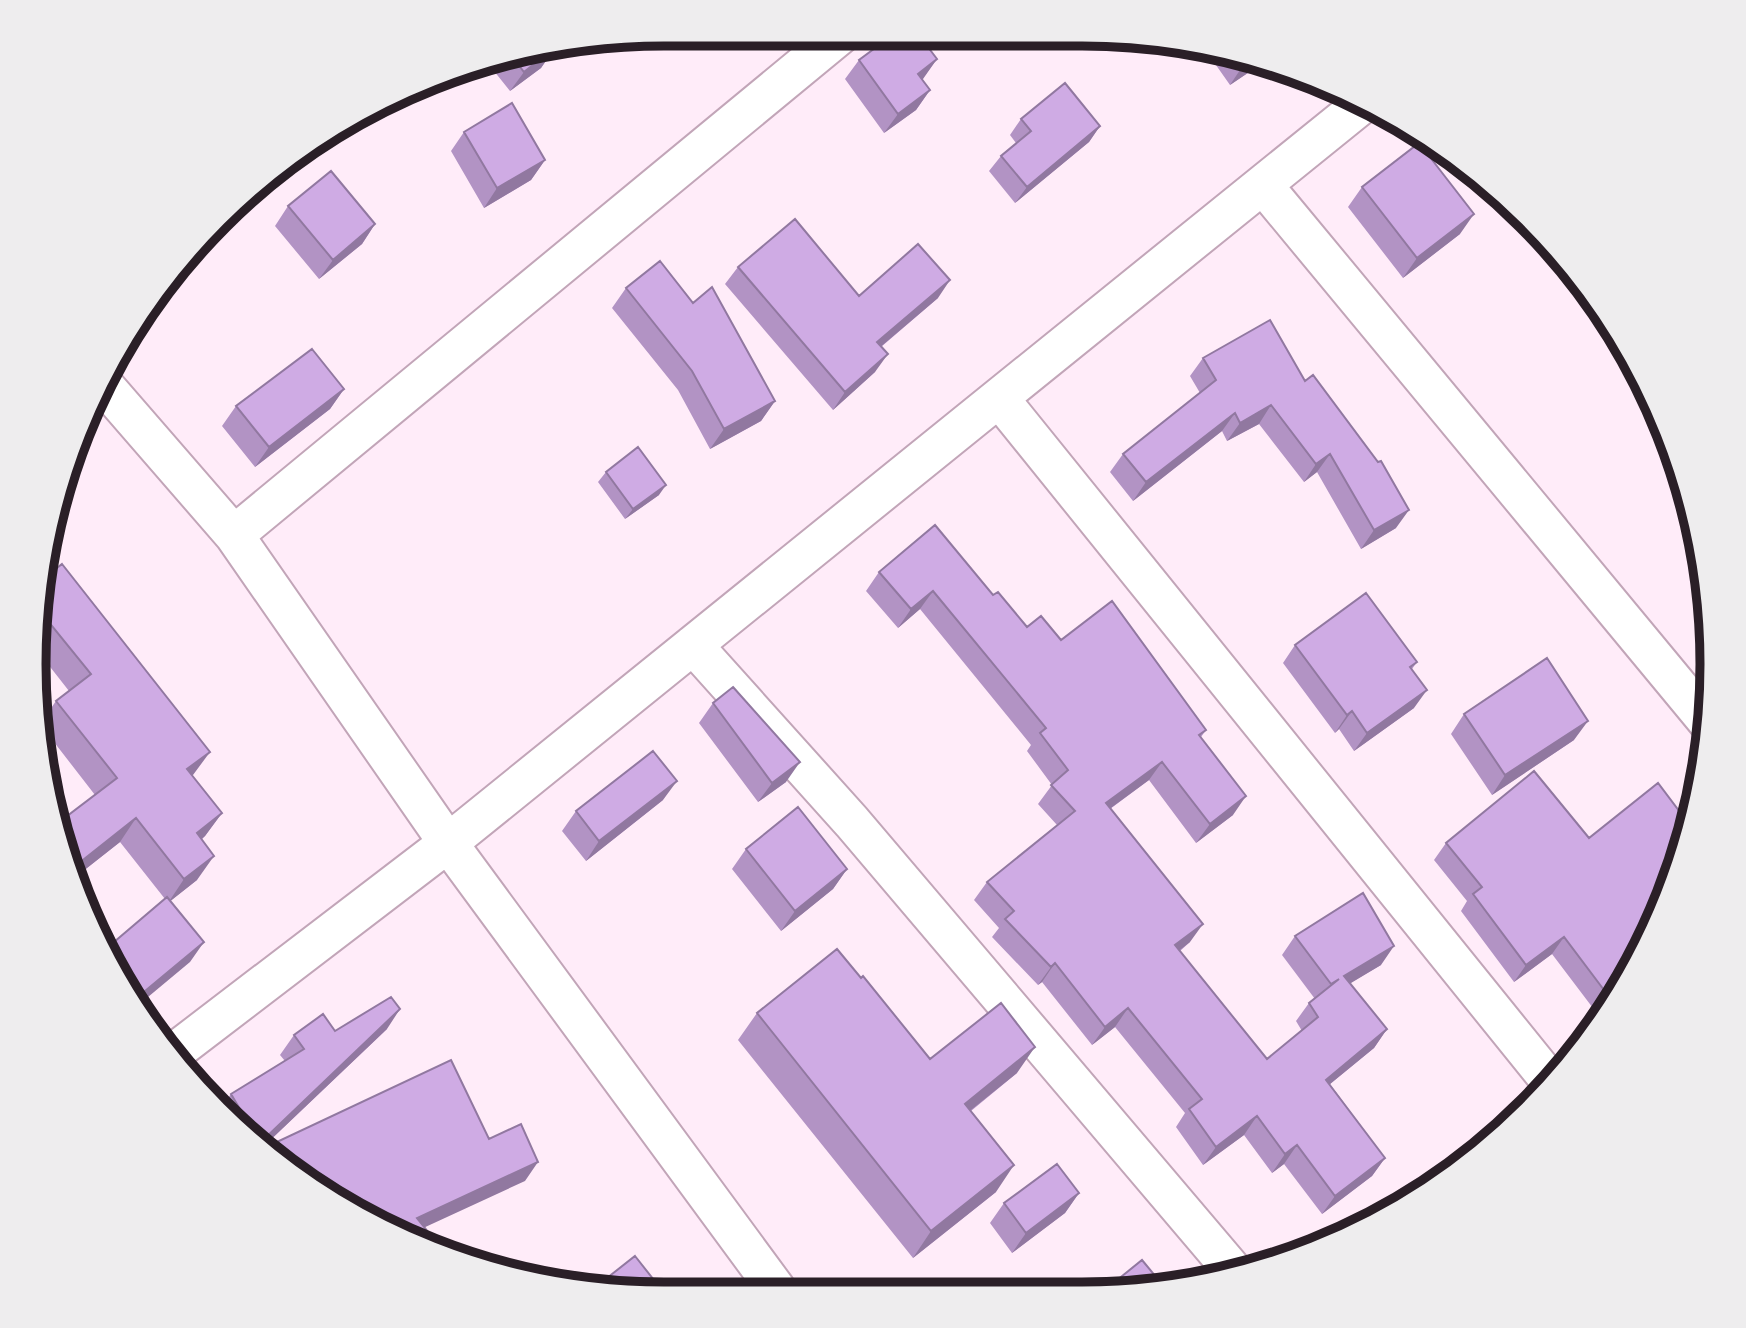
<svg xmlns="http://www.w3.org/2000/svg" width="1746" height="1328" font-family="Spectral,serif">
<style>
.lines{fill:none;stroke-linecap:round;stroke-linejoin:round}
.minor-casing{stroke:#c2a5b8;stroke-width:42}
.minor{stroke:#fff;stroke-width:38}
.wall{fill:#b293c4}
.shaded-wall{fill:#9178a0}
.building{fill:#cfabe4;stroke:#9178a0;stroke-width:2}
.rim{fill:none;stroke:#2a1f27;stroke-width:9}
</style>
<rect width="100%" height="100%" fill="#ffecf9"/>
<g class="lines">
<!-- minor casing -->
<g class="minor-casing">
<path id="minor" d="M1263 185 1707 721
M103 384 234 535 448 843 776 1289
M999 398 1551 1082
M234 535 841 34
M693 645 852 822 1235 1273
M172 1054 448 843 1366 101"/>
</g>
<!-- minor -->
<use href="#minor" class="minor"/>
</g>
<!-- wall -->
<path class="wall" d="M554 48 541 68 510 91 486 61 500 55Z
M1204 48 1246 55 1264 62 1230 85Z
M937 59 922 79 930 90 916 110 884 133 845 79 859 60Z
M1021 119 1100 126 1089 142 1015 203 989 171 1001 156 1016 143 1010 135Z
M464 132 545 160 531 180 484 208 451 151Z
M1362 187 1460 234 1403 278 1348 207Z
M288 206 375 224 362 244 319 279 275 226Z
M738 267 859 296 938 298 881 347 875 372 833 410 725 284Z
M626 288 693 303 775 401 761 421 710 449 678 390 612 308Z
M1203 358 1305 381 1396 528 1361 549 1317 472 1304 482 1259 424 1227 441 1222 431 1133 501 1110 472 1123 454 1200 393 1190 376Z
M1635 367 1662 417 1657 421 1629 375Z
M344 389 330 409 255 467 222 426 236 406Z
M606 472 659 495 625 519 598 482Z
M879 572 993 595 1027 627 1061 640 1206 730 1201 737 1233 815 1196 843 1149 780 1110 809 1190 942 1180 951 1267 1059 1302 1031 1296 1021 1309 1003 1315 999 1282 955 1295 936 1381 965 1350 983 1387 1029 1374 1048 1330 1084 1385 1158 1372 1176 1322 1214 1284 1164 1272 1173 1244 1135 1203 1165 1176 1127 1185 1113 1115 1027 1092 1045 1042 982 1038 985 992 937 999 928 974 900 987 882 1057 825 1038 804 1052 785 1027 751 1031 745 920 609 898 628 866 591Z
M47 576 193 776 222 813 205 836 202 839 197 880 170 901 190 962 165 899 120 842 73 879 67 866 95 795 40 724 56 701 69 691 40 654Z
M1295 645 1417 662 1412 669 1414 708 1354 751 1339 729 1335 733 1283 663Z
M713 703 786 782 758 802 699 723Z
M1464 714 1574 740 1492 795 1451 734Z
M663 800 586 861 562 831 576 811Z
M1686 820 1665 906 1606 1015 1602 1020 1552 954 1514 982 1461 911 1467 901 1434 860 1446 843 1589 838Z
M746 849 847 869 833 889 781 931 732 869Z
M861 978 930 1059 1017 1073 971 1111 996 1192 913 1258 738 1040 757 1013Z
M1602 1020 1581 1045 1580 1044 1592 1027Z
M387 1029 263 1147 219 1111 231 1094 285 1061 280 1055 294 1035 335 1031Z
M1079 1193 1065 1213 1012 1253 990 1223 1004 1203Z"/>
<!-- shaded-wall -->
<path class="shaded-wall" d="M555 48 541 68 510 91 524 72Z
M937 59 923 79 904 93 918 74Z
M1257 59 1264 62 1230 85 1240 70Z
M930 90 916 110 884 133 898 114Z
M1100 126 1089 142 1015 203 1027 187Z
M545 160 531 180 484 208 497 188Z
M1474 214 1460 234 1403 278 1417 258Z
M375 224 362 244 319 279 333 260Z
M950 280 938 298 865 360 877 342Z
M888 354 875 372 833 410 845 392Z
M344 389 330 409 255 467 269 447Z
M775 401 761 421 710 449 724 429Z
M1271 405 1259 424 1227 441 1240 423Z
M1235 413 1222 431 1133 501 1146 482Z
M1330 454 1317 472 1304 482 1316 464Z
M666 485 659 495 625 519 633 509Z
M1409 510 1396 528 1361 549 1374 530Z
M933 591 920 609 898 628 911 609Z
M1427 690 1414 708 1354 751 1367 733Z
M1352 711 1339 729 1335 733 1347 715Z
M1588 721 1574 740 1492 795 1505 775Z
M210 752 193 775 171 793 187 769Z
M800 762 786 782 758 802 772 783Z
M1162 762 1149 780 1093 821 1106 803Z
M677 781 663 800 586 861 599 841Z
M1246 796 1233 815 1196 843 1210 824Z
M222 813 205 836 181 857 197 833Z
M136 818 120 842 73 879 69 871Z
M214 856 197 880 168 903 184 879Z
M847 869 833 889 781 931 795 911Z
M1203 924 1190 942 1162 964 1175 945Z
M1564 937 1552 954 1514 982 1526 965Z
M204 942 190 962 136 1007 133 1001Z
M1394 946 1381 965 1331 995 1344 976Z
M1055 963 1042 982 1038 985 1051 967Z
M1128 1008 1115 1027 1092 1045 1105 1027Z
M400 1009 387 1029 263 1147 260 1144Z
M1387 1029 1374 1048 1313 1098 1326 1080Z
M1035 1047 1017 1073 946 1130 965 1104Z
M1257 1116 1244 1135 1203 1165 1216 1147Z
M1297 1145 1284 1164 1272 1173 1285 1154Z
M1385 1158 1372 1176 1322 1214 1335 1196Z
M538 1162 525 1181 408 1235 417 1218Z
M1014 1165 996 1192 913 1258 931 1231Z
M1079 1193 1065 1213 1012 1253 1026 1233Z"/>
<!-- building -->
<path class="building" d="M894 34H918L937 59 918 74 930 90 898 114 859 60Z
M554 48 524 72 510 54Z
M1228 52 1246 55 1257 59 1240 70Z
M1065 83 1100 126 1027 187 1001 156 1031 131 1021 119Z
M512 103 545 160 497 188 464 132Z
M1419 143 1474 214 1417 258 1362 187Z
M331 171 375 224 333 260 288 206Z
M795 219 859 296 918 244 950 280 877 342 888 354 845 392 738 267Z
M660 261 693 303 712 287 775 401 724 429 692 371 626 288Z
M1270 320 1305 381 1313 375 1378 462 1381 461 1409 510 1374 530 1330 454 1316 464 1271 405 1240 423 1235 413 1146 482 1123 454 1216 380 1203 358Z
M312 349 344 389 269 447 236 406Z
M638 447 666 485 633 509 606 472Z
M935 525 993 595 998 592 1027 627 1041 616 1061 640 1112 601 1206 730 1199 735 1246 796 1210 824 1162 762 1106 803 1203 924 1175 945 1267 1059 1318 1017 1309 1003 1339 979 1331 984 1295 936 1363 893 1394 946 1344 976 1387 1029 1326 1080 1385 1158 1335 1196 1297 1145 1285 1154 1257 1116 1216 1147 1189 1109 1202 1099 1128 1008 1105 1027 1055 963 1051 967 1005 919 1014 911 987 882 1075 811 1051 785 1068 770 1040 733 1046 728 933 591 911 609 879 572Z
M62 564 210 752 187 769 222 813 197 833 214 856 184 879 136 818 69 871 67 866 58 823 117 778 56 701 91 674 43 615 47 576Z
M1366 593 1417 662 1410 667 1427 690 1367 733 1352 711 1347 715 1295 645Z
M1547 658 1588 721 1505 775 1464 714Z
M733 687 800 762 772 783 713 703Z
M653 751 677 781 599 841 576 811Z
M1534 771 1589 838 1658 783 1686 820 1692 815 1665 906 1613 1002 1564 937 1526 965 1473 894 1482 887 1446 843Z
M798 807 847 869 795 911 746 849Z
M167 897 204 942 133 1001 107 948Z
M837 949 861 978 863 976 930 1059 1001 1003 1035 1047 965 1104 1014 1165 931 1231 757 1013Z
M391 997 400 1009 260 1143 231 1094 304 1049 294 1035 323 1014 335 1031Z
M1602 1020 1594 1030 1592 1027Z
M451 1060 489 1139 521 1124 538 1162 417 1218 445 1253 314 1189 264 1148Z
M1057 1164 1079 1193 1026 1233 1004 1203Z
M635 1256 661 1289H593Z
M1142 1260 1166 1289H1106Z
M1229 1270 1231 1274 1215 1278Z"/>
<!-- crop -->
<path d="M0 0H1746V1328H0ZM664 46H1082A618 618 0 0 1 1700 664V664A618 618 0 0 1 1082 1282H664A618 618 0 0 1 46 664V664A618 618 0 0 1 664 46Z" fill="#eeedee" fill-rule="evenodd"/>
<path class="rim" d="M664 46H1082A618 618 0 0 1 1700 664V664A618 618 0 0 1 1082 1282H664A618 618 0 0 1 46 664V664A618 618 0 0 1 664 46Z"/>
</svg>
